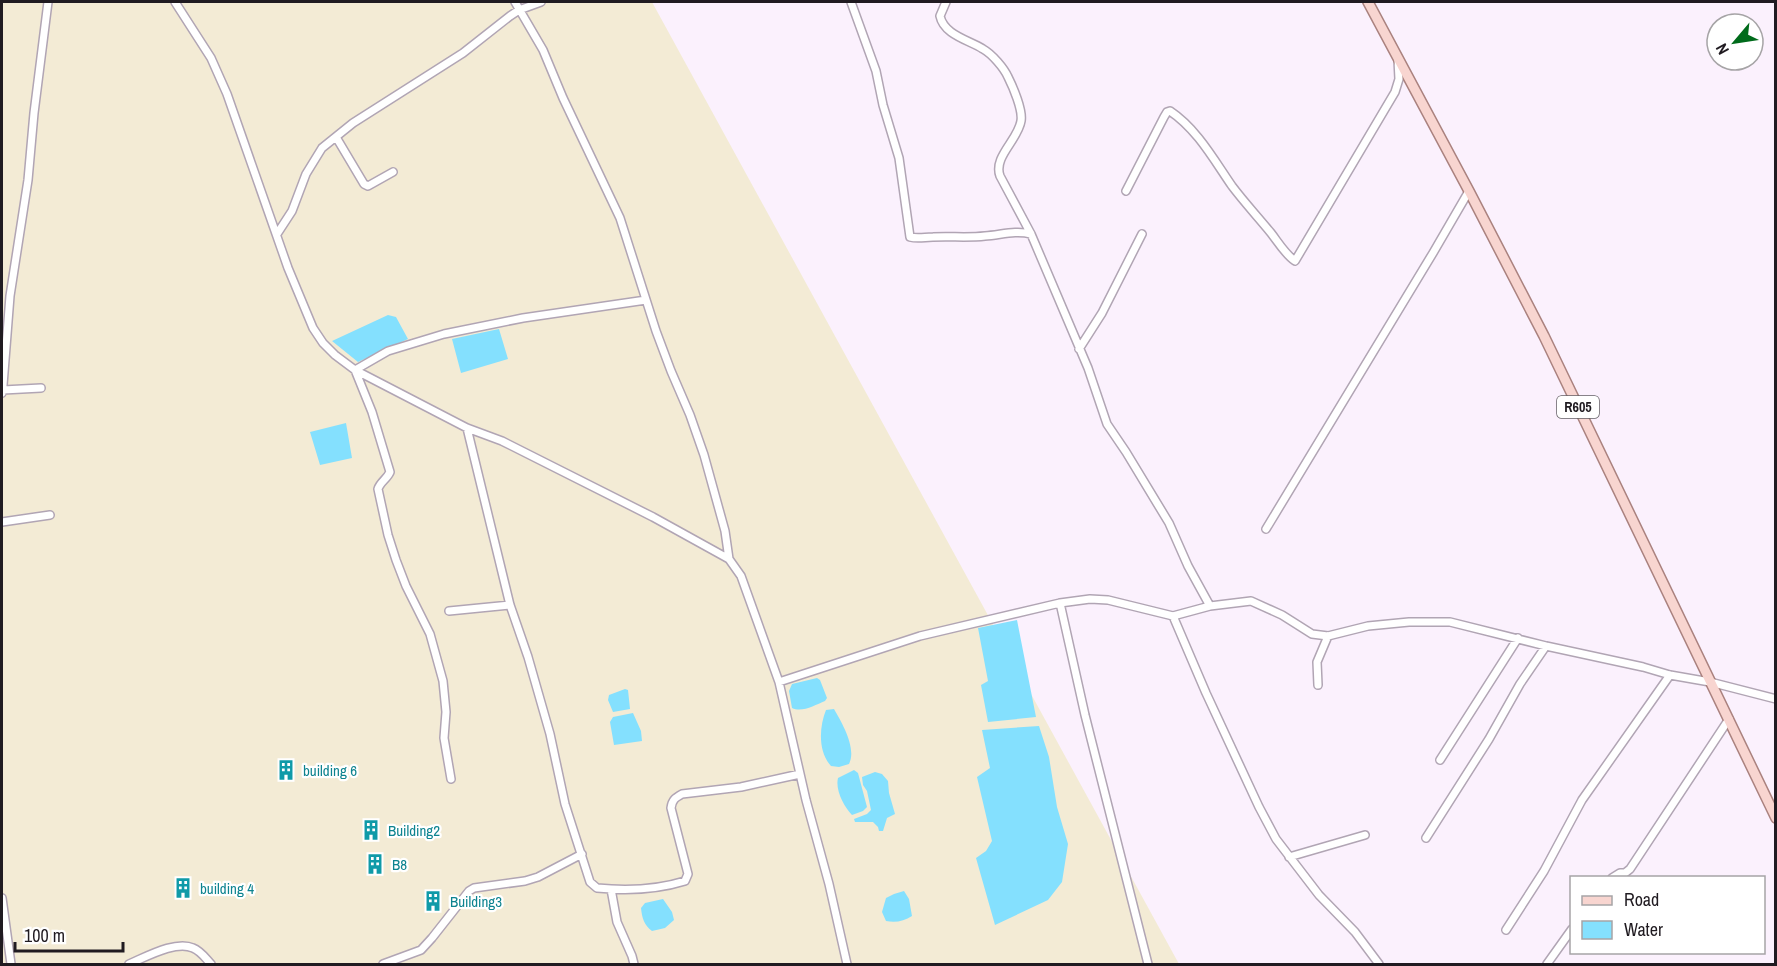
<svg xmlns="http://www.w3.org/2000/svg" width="1777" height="966" font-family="'Archivo Narrow',sans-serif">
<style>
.commercial{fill:#f3ebd5}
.water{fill:#84e0fe}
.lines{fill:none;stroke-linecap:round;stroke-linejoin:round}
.minor-casing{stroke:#b1a5b4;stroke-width:10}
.major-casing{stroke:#aa827f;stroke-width:12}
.minor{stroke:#fff;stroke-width:7}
.major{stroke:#f8d5d0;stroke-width:9}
.labels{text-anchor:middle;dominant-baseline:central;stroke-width:4.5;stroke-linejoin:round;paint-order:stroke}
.shield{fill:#fff;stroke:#635f64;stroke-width:1.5}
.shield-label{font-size:14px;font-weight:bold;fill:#201b21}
.culture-label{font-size:15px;fill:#0d838f;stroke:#fff;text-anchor:start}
</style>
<rect width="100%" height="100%" fill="#fbf1fd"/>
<!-- commercial -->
<path class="commercial" d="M2 2H652L1179 964H2Z"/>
<!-- water -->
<path class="water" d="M388 315 396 317 408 339 358 362 332 341Z
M499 329 508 359 461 373 452 339Z
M346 423 352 458 320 465 310 432Z
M1017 620 1036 717 988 722 981 685 988 681 978 628Z
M817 678 820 680 827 698 825 701C815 705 802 713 792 708L789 691 792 684Z
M625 689 628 690 630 709 613 712 608 700 609 695Z
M834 709C842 723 857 748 849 764L839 767 831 766C818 752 819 727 826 710Z
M633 713 641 731 642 741 614 745 610 722 613 717Z
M1039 726 1049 757 1057 807 1068 844 1062 882 1048 900 995 925 976 858 986 851 992 841 977 777 990 768 982 730Z
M854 770 858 773 867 807 863 811 852 815C844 807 835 790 838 778Z
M875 772 882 774 888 781 889 793 895 814 887 818 883 831H879L878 827 873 822H855L854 819 867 814 871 810 867 791 863 785 862 777Z
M904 891 909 899 912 916C904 921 896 923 886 921L882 912 886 898 894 894Z
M663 899 672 912 674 920 665 928 652 931C644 925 642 918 641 908L645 903Z"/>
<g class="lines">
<!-- minor casing -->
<g class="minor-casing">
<path id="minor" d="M175 2 211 58 227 94 288 268 313 328 323 343 335 355 355 370 467 428 502 441 653 517 729 559 741 576 779 682 920 636 1060 603 1090 599 1108 600 1173 616 1210 606 1251 601 1282 615 1312 634 1328 636 1368 626 1409 622H1450L1546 646 1643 667 1670 675 1710 682 1776 699
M515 2 543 50 563 98 620 218 656 331 671 371 690 415 704 455 725 531 729 559
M851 2 876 71 883 105 899 158 910 237C918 239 925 237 933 237 950 236 968 238 985 236 1001 235 1015 230 1031 234
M946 2 940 16C944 35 969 40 983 49 992 54 1004 68 1008 77 1013 87 1023 110 1021 121 1018 140 993 157 1000 176L1031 234 1088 368 1107 424 1126 452 1169 523 1188 566 1210 606
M336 137 364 184 368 186 393 172
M1126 191 1164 117 1167 112 1170 111C1197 129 1214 160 1232 186 1244 202 1258 217 1271 233 1278 242 1285 254 1295 261L1395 92 1399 79 1398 60
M277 234 292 211 306 174 322 148 353 123 463 53 510 16 519 10 541 2
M1079 349 1102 313 1142 234
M3 390 41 388
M2 393 3 385 10 296 28 180 34 113 48 2
M467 428 510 605 528 657 550 734 565 804 590 882 597 888C627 891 656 890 685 881L688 874 671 808C672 800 675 798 682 794L741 787 800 774
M2 522 50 515
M1266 529 1433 253 1469 191
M1060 603 1085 715 1148 964
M449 611 510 605
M1173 616 1206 693 1259 807 1276 839 1319 895 1355 932 1379 964
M779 682 806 800 829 884 847 964
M1318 685 1317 662 1328 636
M1440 760 1518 638
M451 779 444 738 446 712 443 681 430 634 406 586 396 560 388 535 378 489C380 482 387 479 390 472L372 412 355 370 388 351 444 334 523 318 646 300
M1426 838 1489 739 1520 684 1546 646
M1289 857 1365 835
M1612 878 1620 873H1625L1630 869 1729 719
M611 889 617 922 632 956 634 964
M2 898 11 964
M1506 930 1544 871 1582 800 1670 675
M129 964C146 957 176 940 193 948 201 951 206 959 211 964
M383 964 421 950 432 938 469 891 474 888 525 881 538 877 582 854
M1547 964 1572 929"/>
</g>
<!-- major casing -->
<g class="major-casing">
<path id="major" d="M1368 2 1469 191 1544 336 1776 818"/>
</g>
<!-- minor -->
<use href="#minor" class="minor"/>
<!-- major -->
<use href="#major" class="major"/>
</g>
<!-- icons -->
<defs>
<g id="building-bare" transform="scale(1.62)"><path d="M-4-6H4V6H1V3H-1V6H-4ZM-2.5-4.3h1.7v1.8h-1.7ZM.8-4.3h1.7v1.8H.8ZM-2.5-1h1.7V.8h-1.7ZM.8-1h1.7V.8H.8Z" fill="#0f9aa8" stroke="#fff" stroke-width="2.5" paint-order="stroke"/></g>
</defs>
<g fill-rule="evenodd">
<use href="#building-bare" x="286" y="770"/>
<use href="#building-bare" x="371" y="830"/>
<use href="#building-bare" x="375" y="864"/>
<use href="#building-bare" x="183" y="888"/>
<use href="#building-bare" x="433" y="901"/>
</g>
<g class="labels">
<!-- shield labels -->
<rect class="shield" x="1557" y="396" width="42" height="22" rx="4.5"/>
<g class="shield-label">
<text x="1578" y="407">R605</text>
</g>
<!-- culture labels -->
<g class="culture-label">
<text x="303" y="770">building 6</text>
<text x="388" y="830">Building2</text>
<text x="392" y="864">B8</text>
<text x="200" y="888">building 4</text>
<text x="450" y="901">Building3</text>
</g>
</g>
<!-- border -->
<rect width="1777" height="966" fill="none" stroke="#201b21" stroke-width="6"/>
<!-- legend -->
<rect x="1570" y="876" width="195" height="78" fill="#ffffff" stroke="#a6a4a6" stroke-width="1.5"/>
<rect x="1582" y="896" width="30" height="9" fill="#f8d5d0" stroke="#a6a4a6" stroke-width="1.5"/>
<text x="1624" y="906" font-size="18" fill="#201b21">Road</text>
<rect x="1582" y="921" width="30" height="18" fill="#84e0fe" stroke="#a6a4a6" stroke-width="1.5"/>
<text x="1624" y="936" font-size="18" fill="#201b21">Water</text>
<!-- north arrow -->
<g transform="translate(1735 42) rotate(241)"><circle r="28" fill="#ffffff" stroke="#a6a4a6" stroke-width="1.5"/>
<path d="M0-4.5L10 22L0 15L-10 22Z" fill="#006b1b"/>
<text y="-9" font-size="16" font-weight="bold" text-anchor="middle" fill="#201b21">N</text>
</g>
<!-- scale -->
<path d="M15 942v9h108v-9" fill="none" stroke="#201b21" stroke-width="3"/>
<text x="24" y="942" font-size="18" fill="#201b21" stroke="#ffffff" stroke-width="4.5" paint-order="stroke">100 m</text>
</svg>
